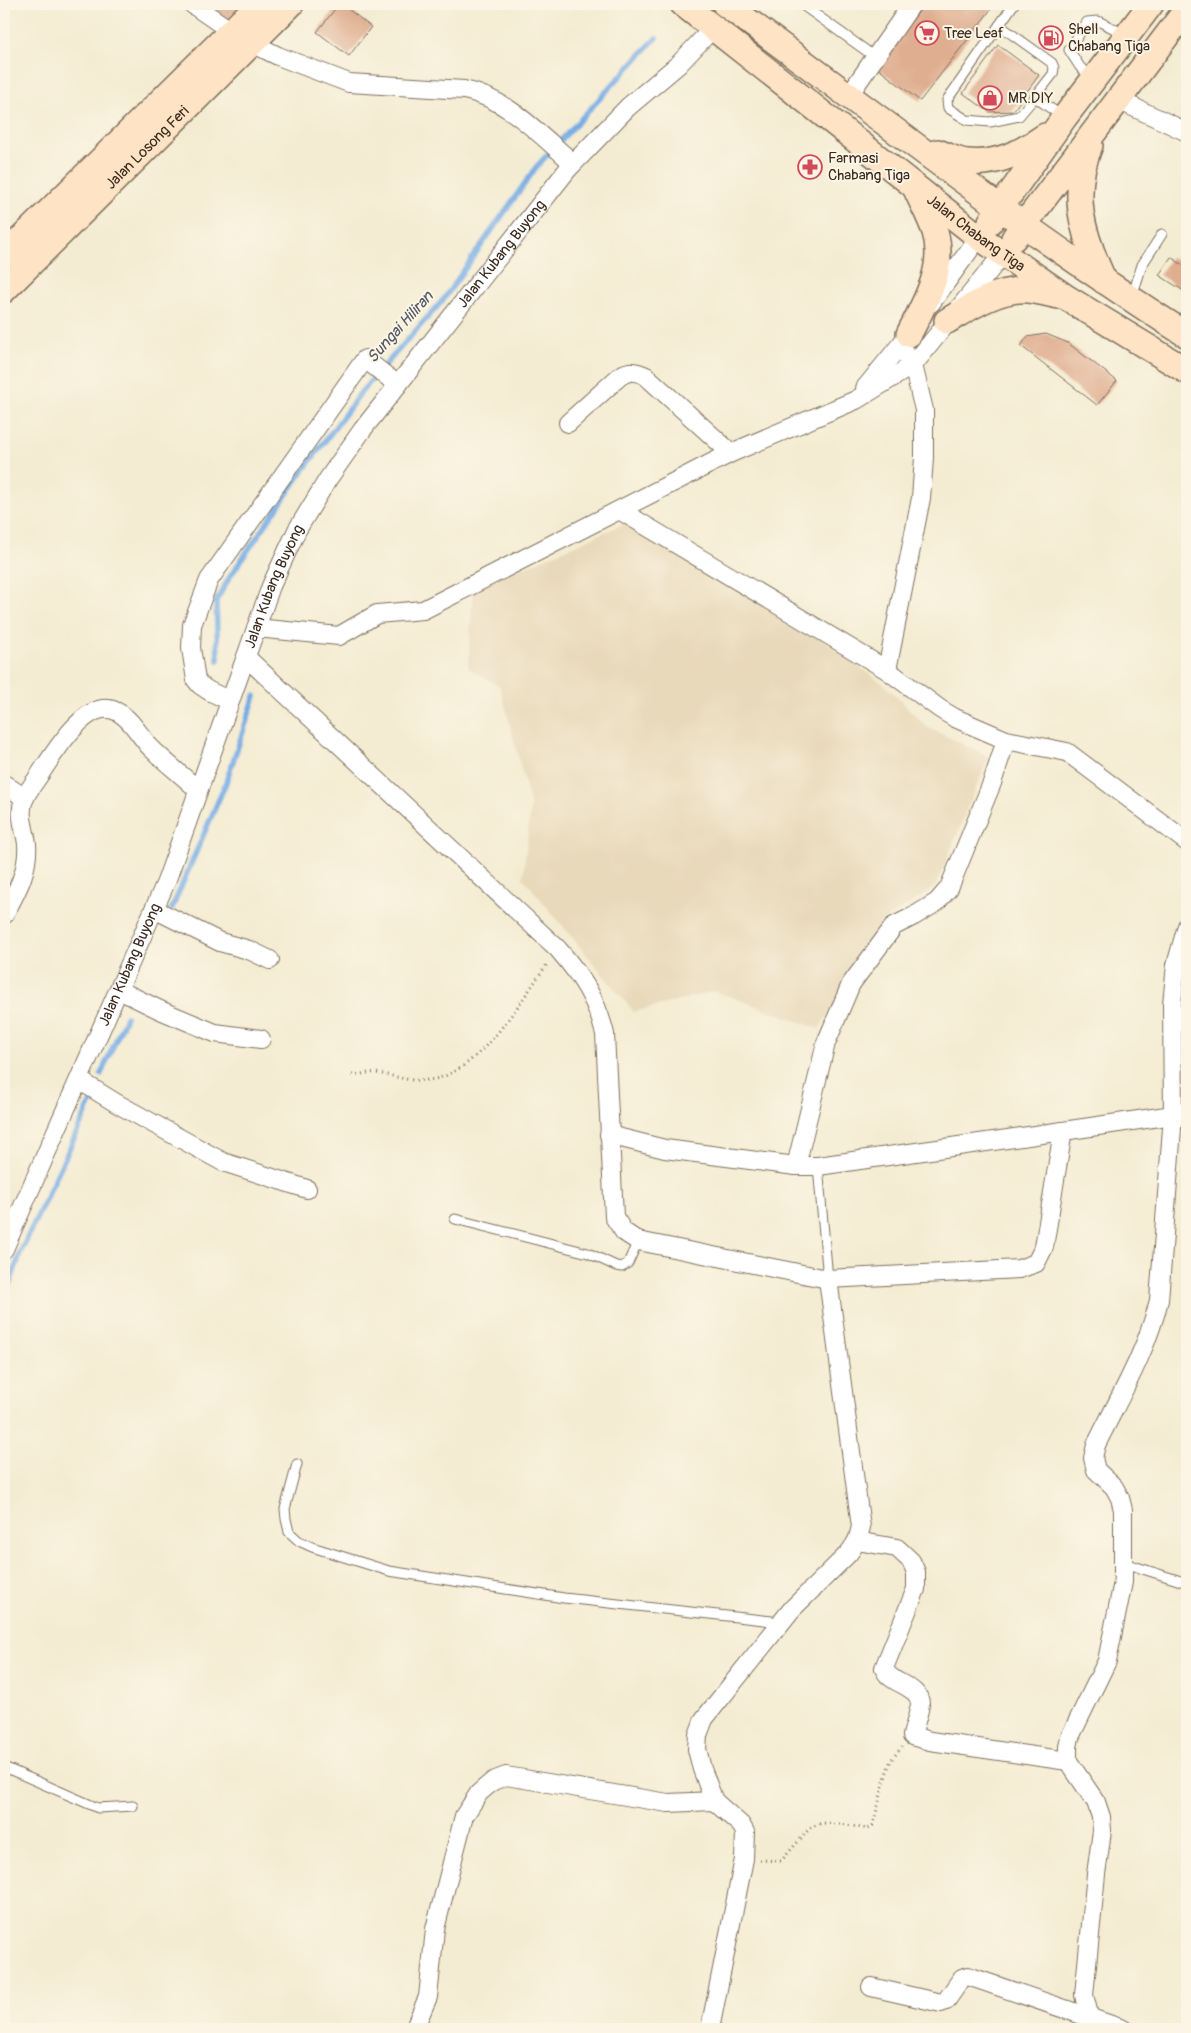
<svg xmlns="http://www.w3.org/2000/svg" width="1191" height="2033" font-family="Pangolin,sans-serif">
<style>
.built{fill:#e8d9ba}
.lines{fill:none;stroke-linecap:round;stroke-linejoin:round}
.stream{stroke:#77ade5;stroke-width:5.5}
.building{fill:#dfad8f}
.service-casing{stroke:#7c6e5d;stroke-width:11}
.minor-casing{stroke:#7c6e5d;stroke-width:20}
.secondary-casing{stroke:#7c6e5d;stroke-width:28}
.path{stroke:#7c6e5d;stroke-width:3;stroke-dasharray:1 4;stroke-linecap:butt}
.service{stroke:#fff;stroke-width:9}
.minor{stroke:#fff;stroke-width:18}
.secondary{stroke:#fee4c5;stroke-width:25}
.labels{text-anchor:middle;dominant-baseline:central;stroke-width:4;stroke-linejoin:round;paint-order:stroke}
.poi-label{font-size:15px;fill:#3b2a1e;stroke:#fcf5e5;text-anchor:start}
.street-label{font-size:15px;fill:#3b2a1e;stroke:#fcf5e5}
.water-label{font-size:16px;font-style:italic;fill:#505864;stroke:#fcf5e5}
</style>
<rect width="100%" height="100%" fill="#fcf5e5"/>
<filter id="ink" filterUnits="userSpaceOnUse"><feTurbulence type="fractalNoise" baseFrequency=".02" numOctaves="2"/><feDisplacementMap in="SourceGraphic" scale="10" xChannelSelector="R" yChannelSelector="G"/><feConvolveMatrix kernelMatrix="1 2 1 2 8 2 1 2 1" color-interpolation-filters="sRGB"/></filter>
<filter id="wash" filterUnits="userSpaceOnUse"><feTurbulence type="fractalNoise" baseFrequency=".0096" numOctaves="4" result="noise"/><feDisplacementMap in="SourceGraphic" scale="20" xChannelSelector="R" yChannelSelector="G"/><feGaussianBlur stdDeviation="1.12" result="paint"/><feColorMatrix in="noise" values="0 0 0 0 0 0 0 0 0 0 0 0 0 0 0 0 0 1.4 0 .05"/><feComposite in="paint" operator="in"/></filter>
<g filter="url(#wash)">
<rect width="100%" height="100%" fill="#f4ecd2"/>
<!-- built -->
<path class="built" d="M626 523 806 628 885 685 927 727 989 757 935 887 889 917 819 1029 715 991 634 1012 523 878 531 806 500 686 468 668 473 589Z"/>
<g class="lines">
<!-- stream -->
<path class="stream" d="M218 660 216 601 231 575 302 472 362 391 443 300 537 166 656 38
M172 908 225 785 255 696
M101 1074 126 1017
M4 1301 21 1251 93 1098"/>
</g>
<g id="blocks">
<!-- building -->
<path class="building" d="M198 4H242L224 24Z
M339 4H342L371 27 349 56 317 32Z
M925 4H995L920 101 876 67Z
M998 45 1039 75 1013 111 989 112 963 93Z
M1171 257 1187 268V293L1159 275Z
M1046 334 1068 343 1117 381 1097 405 1021 346 1027 337Z"/>
</g>
</g>
<g filter="url(#ink)">
<use href="#blocks" fill-opacity="0" stroke="#7c6e5d" stroke-width="1"/>
<g class="lines">
<!-- service casing -->
<g class="service-casing">
<path id="service" d="M801 4 875 57
M1014 4 947 100 948 108 967 120 990 122 1019 116 1035 97 1064 118
M999 25 1052 63 1054 68 1053 74 1035 97
M1093 79 1080 67 1069 50 1087 22 1098 21 1125 34
M1132 297 1142 265 1162 234
M818 1166 828 1279
M455 1219 588 1253 616 1266 622 1267 628 1263 638 1241
M297 1464 285 1509 286 1519 289 1532 299 1541 312 1547 389 1571 564 1598 781 1622
M1124 1563 1187 1583
M4 1767 98 1808 133 1806"/>
</g>
<!-- minor casing -->
<g class="minor-casing">
<g id="minor">
<path d="M192 4 231 31"/>
<path d="M252 43 278 56 349 83 464 90C507 98 541 136 573 163"/>
<path d="M849 95 912 4"/>
<path d="M1118 100 1187 132"/>
<path d="M931 303 979 237"/>
<path d="M865 388 906 338"/>
<path d="M568 423 620 376C630 370 636 371 646 376L731 453"/>
<path d="M621 511 887 670 940 709 955 718 1006 740 1067 752 1187 842"/>
<path d="M256 628 339 636 377 614 423 610 731 453 856 400 913 365 1003 254"/>
<path d="M246 657 558 949C582 977 596 998 605 1034L614 1217 624 1232 638 1241 828 1279 1019 1269 1036 1263 1044 1247 1063 1131 1187 1113"/>
<path d="M887 670 921 498 924 458V410L913 365 900 346"/>
<path d="M230 701 209 691 200 685 196 680 191 648 192 625 209 580 365 359 398 385"/>
<path d="M4 784 25 798"/>
<path d="M154 909 220 942 249 950 270 960"/>
<path d="M4 915C16 893 29 871 27 844 25 828 18 815 24 799 28 790 35 782 40 774 53 755 85 700 113 710 129 715 139 735 150 747 165 762 182 775 198 790"/>
<path d="M119 990 160 1010 215 1033 261 1039"/>
<path d="M79 1080 116 1103 223 1162 307 1189"/>
<path d="M609 1135 665 1149 796 1166H818L1063 1131"/>
<path d="M796 1166 826 1043 851 984 894 926 914 916 937 902 949 888 992 783 1006 740"/>
<path id="s1" d="M4 1249 166 882 271 586 297 530 328 479 363 429 568 169 628 107 679 64 713 28"/>
<path d="M857 1541 897 1548 911 1561 916 1572V1589L884 1668C888 1684 920 1685 920 1704 919 1714 914 1726 912 1736L930 1741 1068 1761"/>
<path d="M871 1987 941 2003 946 2001 962 1978 968 1976 1123 2029"/>
<path d="M414 2029 428 1997 435 1929 464 1816 479 1793 493 1781 506 1776 668 1803 714 1801"/>
<path d="M710 2029 744 1859 745 1832 741 1825 714 1801 702 1769 697 1749 698 1735 704 1719 792 1609 849 1553 857 1541 861 1527 828 1279"/>
<path d="M1090 2029V2019L1084 1995 1096 1874 1102 1831 1101 1817 1096 1802 1068 1761V1747L1070 1737 1107 1661 1123 1582V1510L1120 1498 1114 1487 1096 1470 1093 1458 1096 1445C1119 1398 1147 1351 1159 1300L1173 1115 1172 1004 1176 965 1187 926"/>
</g>
</g>
<!-- secondary casing -->
<g class="secondary-casing">
<g id="secondary">
<path id="s2" d="M683 4 979 237 1067 298 1187 371"/>
<path d="M725 4C878 116 1027 234 1187 335"/>
<path d="M1090 145C1070 195 1082 233 1104 281"/>
<path d="M938 152C947 155 958 162 968 162 997 165 1022 152 1045 136"/>
<path d="M991 221 1064 118 1151 4"/>
<path d="M1014 238 1187 9"/>
<path d="M4 256 259 4"/>
<path id="s3" d="M4 290 291 4"/>
<path d="M947 321C970 307 999 288 1028 290 1038 291 1049 294 1059 296"/>
<path d="M909 334C925 302 946 268 935 232 930 217 922 203 916 189"/>
</g>
</g>
<!-- path -->
<path class="path" d="M352 1075C360 1075 368 1072 375 1073 395 1075 406 1082 428 1080 478 1076 521 1000 548 963
M760 1860 781 1861 810 1828 816 1825 822 1823 841 1824 868 1829 870 1828 873 1825 887 1771 891 1760 902 1747"/>
<!-- service -->
<use href="#service" class="service"/>
<!-- minor -->
<use href="#minor" class="minor"/>
<!-- secondary -->
<use href="#secondary" class="secondary"/>
</g>
</g>
<!-- icons -->
<defs>
<g id="supermarket-ring" transform="scale(1.25)"><circle r="9.5" fill="#fcf5e5" stroke="#d1495b" stroke-width="1.5"/><path d="M-6-5.5h2.5l.6 2H6L4.5 2H-2.5L-4.4-4H-6ZM-1.5 3.2a1.3 1.3 0 1 0 .1 0ZM3 3.2a1.3 1.3 0 1 0 .1 0Z" fill="#d1495b"/></g>
<g id="fuel-ring" transform="scale(1.25)"><circle r="9.5" fill="#fcf5e5" stroke="#d1495b" stroke-width="1.5"/><path d="M-5.5-6h7V0h2V4h1.3V-2.5L3-4.5l.8-.8L6-3V5H2.5V1h-1V6h-7ZM-4.2-4.7v3.2H.2V-4.7Z" fill="#d1495b"/></g>
<g id="shop-ring" transform="scale(1.25)"><circle r="9.5" fill="#fcf5e5" stroke="#d1495b" stroke-width="1.5"/><path d="M-5-2.5h2.3a2.7 3.5 0 0 1 5.4 0H5L5.5 6h-11ZM-1.5-2.5h3a1.5 2.3 0 0 0-3 0Z" fill="#d1495b"/></g>
<g id="pharmacy-ring" transform="scale(1.25)"><circle r="9.5" fill="#fcf5e5" stroke="#d1495b" stroke-width="1.5"/><path d="M-2-6h4v4h4v4h-4v4h-4v-4h-4v-4h4Z" fill="#d1495b"/></g>
</defs>
<g fill-rule="evenodd">
<use href="#supermarket-ring" x="927" y="33"/>
<use href="#fuel-ring" x="1051" y="38"/>
<use href="#shop-ring" x="990" y="98"/>
<use href="#pharmacy-ring" x="810" y="167"/>
</g>
<g class="labels">
<!-- poi labels -->
<g class="poi-label">
<text x="1068" y="29">Shell<tspan x="1068" dy="17">Chabang Tiga</tspan></text>
<text x="944" y="33">Tree Leaf</text>
<text x="1008" y="98">MR.DIY</text>
<text x="828" y="158">Farmasi<tspan x="828" dy="17">Chabang Tiga</tspan></text>
</g>
<!-- street labels -->
<g class="street-label">
<text stroke="none"><textPath href="#s3" startOffset="202">Jalan Losong Feri</textPath></text>
<text stroke="none"><textPath href="#s2" startOffset="372">Jalan Chabang Tiga</textPath></text>
<text stroke="none"><textPath href="#s1" startOffset="1121">Jalan Kubang Buyong</textPath></text>
<text stroke="none"><textPath href="#s1" startOffset="716">Jalan Kubang Buyong</textPath></text>
<text stroke="none"><textPath href="#s1" startOffset="311">Jalan Kubang Buyong</textPath></text>
</g>
<!-- water labels -->
<g class="water-label">
<text transform="translate(400 327) rotate(-48)">Sungai Hiliran</text>
</g>
</g>
<!-- margin -->
<rect width="1191" height="2033" fill="none" stroke="#fcf5e5" stroke-width="20"/>
</svg>
